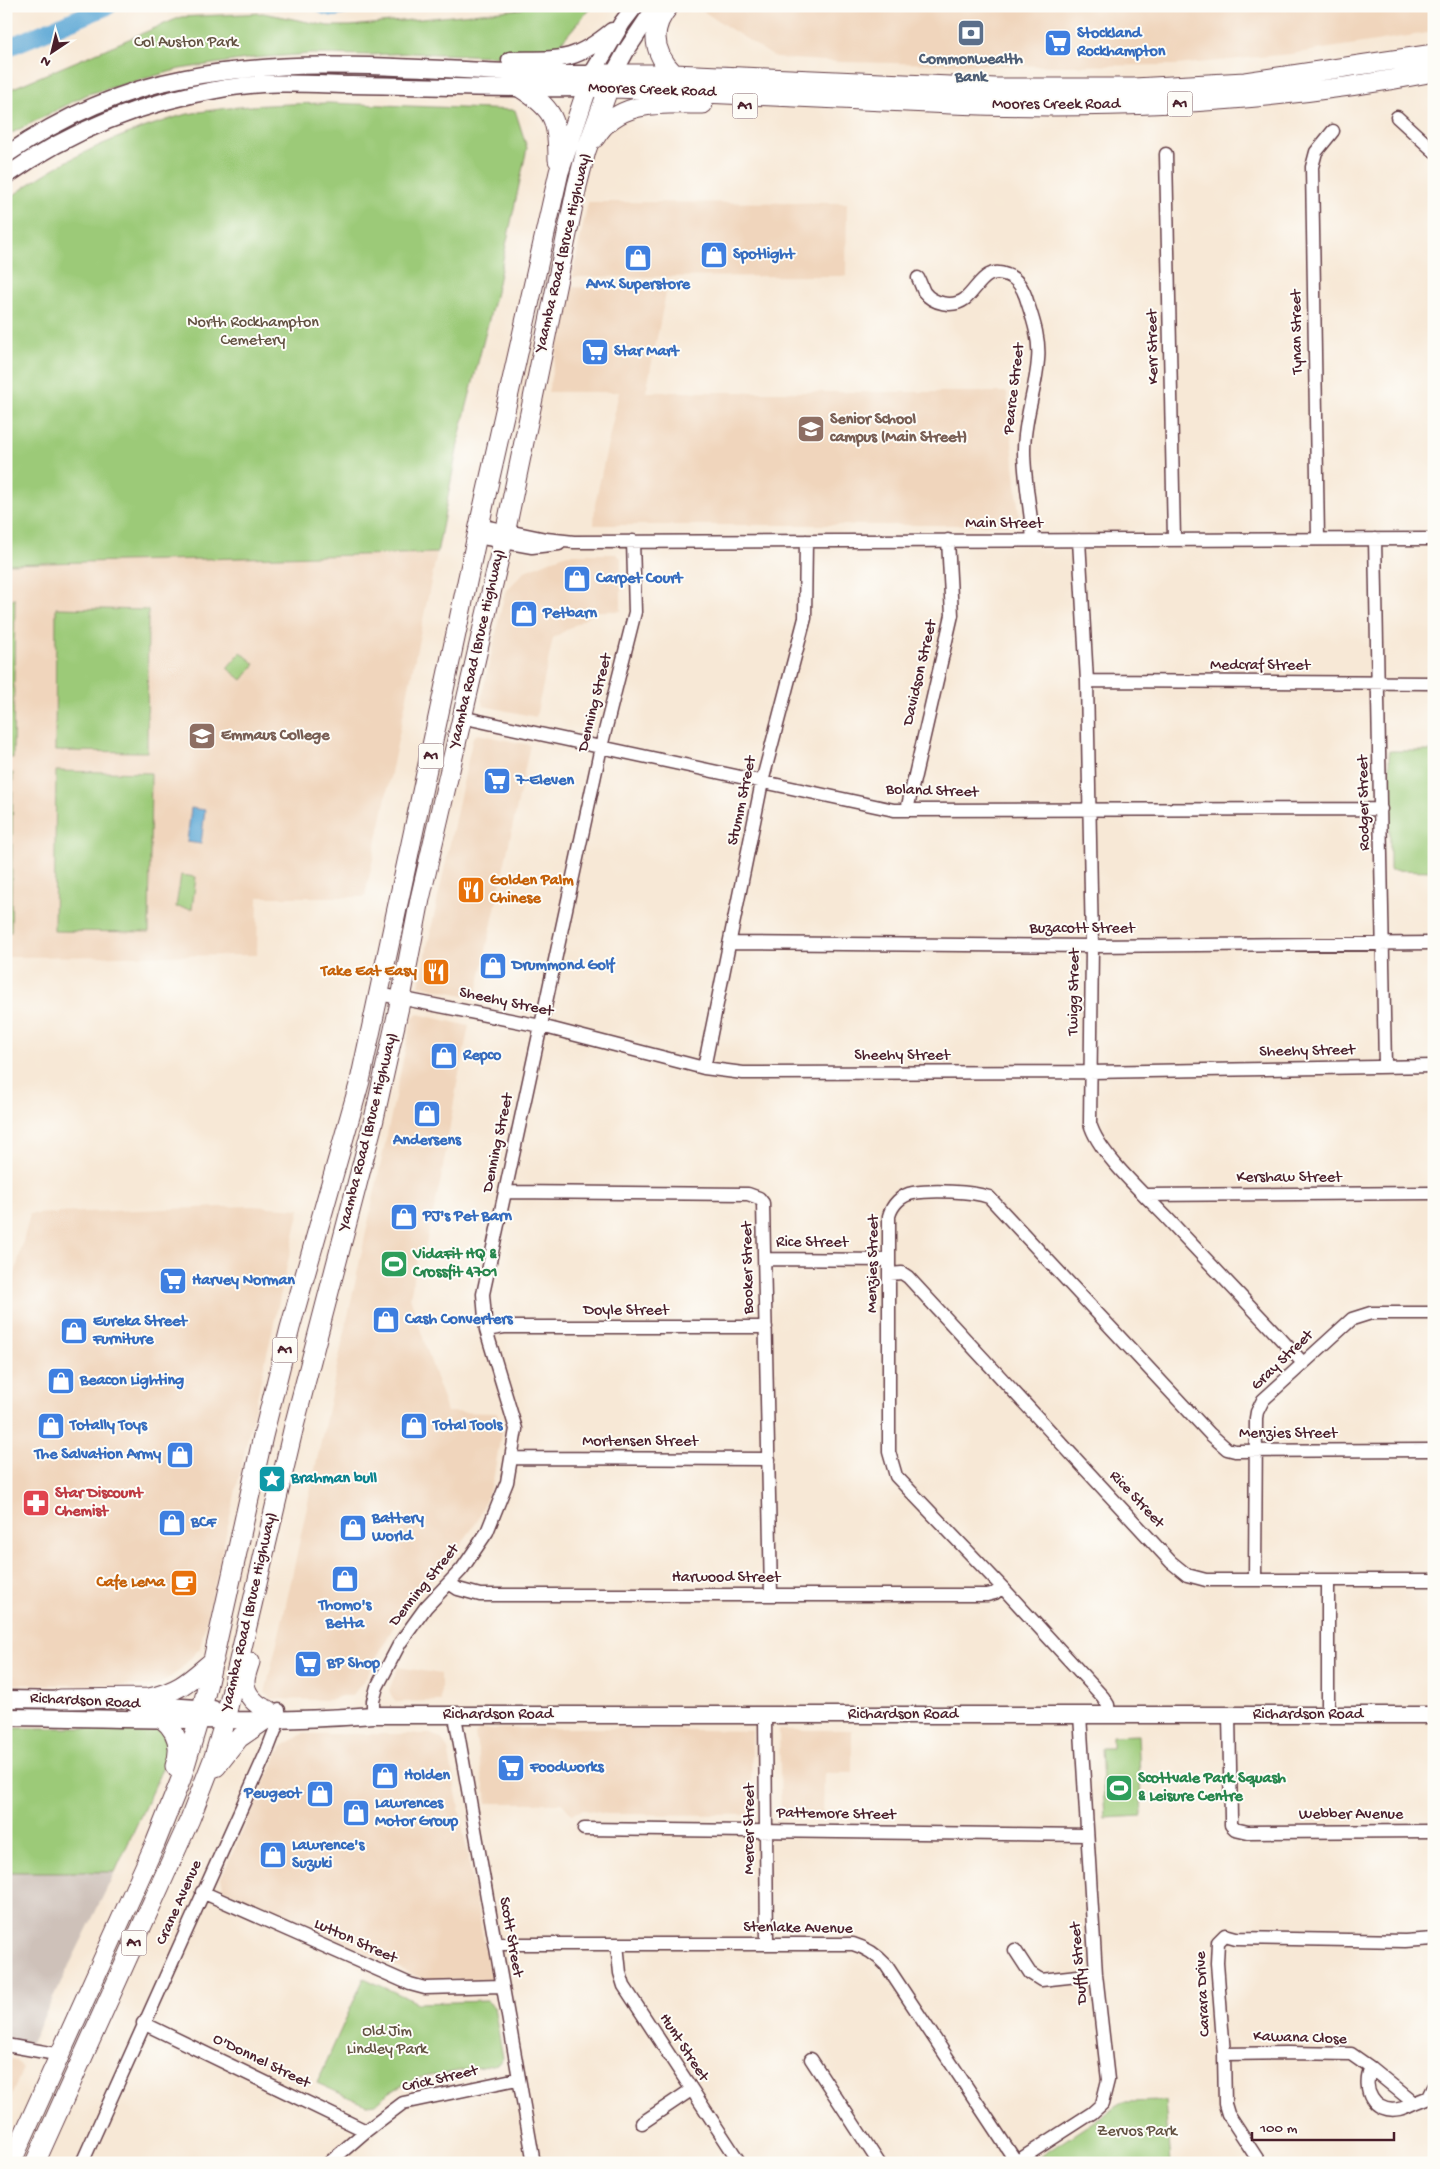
<svg xmlns="http://www.w3.org/2000/svg" width="1440" height="2169" font-family="'Gochi Hand',sans-serif">
<style>
.built{fill:#f0d5bc}
.industrial{fill:#cec1b9}
.green{fill:#9cca78;stroke:#737452}
.water{fill:#5ea9d6;stroke:#546480}
.lines{fill:none;stroke-linecap:round;stroke-linejoin:round}
.river{stroke:#5ea9d6;stroke-width:18}
.minor-casing{stroke:#643d45;stroke-width:15}
.major-casing{stroke:#643d45;stroke-width:19}
.highway-casing{stroke:#643d45;stroke-width:21}
.minor{stroke:#fff;stroke-width:12}
.major{stroke:#fff;stroke-width:16}
.highway{stroke:#fff;stroke-width:19}
.labels{text-anchor:middle;dominant-baseline:central;stroke-width:4;stroke-linejoin:round;paint-order:stroke}
.shield{fill:#fdfcf7;stroke:#806168;stroke-width:1}
.shield-label{font-size:15px;font-weight:bold;fill:#4a1f2b}
.shop-label{font-size:16px;font-weight:bold;fill:#366cbe;stroke:#fdfcf7;text-anchor:start}
.park-label{font-size:16px;fill:#635242;stroke:#fdfcf7}
.service-label{font-size:16px;font-weight:bold;fill:#4e5e75;stroke:#fdfcf7}
.street-label{font-size:16px;fill:#4a1f2b;stroke:#fdfcf7}
.education-label{font-size:16px;font-weight:bold;fill:#785e54;stroke:#fdfcf7;text-anchor:start}
.food-label{font-size:16px;font-weight:bold;fill:#c56008;stroke:#fdfcf7;text-anchor:end}
.leisure-label{font-size:16px;font-weight:bold;fill:#27864d;stroke:#fdfcf7;text-anchor:start}
.culture-label{font-size:16px;font-weight:bold;fill:#0d838f;stroke:#fdfcf7;text-anchor:start}
.health-label{font-size:16px;font-weight:bold;fill:#be3a42;stroke:#fdfcf7;text-anchor:start}
</style>
<rect width="100%" height="100%" fill="#fdfcf7"/>
<filter id="ink" filterUnits="userSpaceOnUse"><feTurbulence type="fractalNoise" baseFrequency=".02" numOctaves="2"/><feDisplacementMap in="SourceGraphic" scale="10" xChannelSelector="R" yChannelSelector="G"/><feConvolveMatrix kernelMatrix="1 2 1 2 8 2 1 2 1" color-interpolation-filters="sRGB"/></filter>
<filter id="wash" filterUnits="userSpaceOnUse"><feTurbulence type="fractalNoise" baseFrequency=".0096" numOctaves="4" result="noise"/><feDisplacementMap in="SourceGraphic" scale="20" xChannelSelector="R" yChannelSelector="G"/><feGaussianBlur stdDeviation="1.12" result="paint"/><feColorMatrix in="noise" values="0 0 0 0 0 0 0 0 0 0 0 0 0 0 0 0 0 1.4 0 .05"/><feComposite in="paint" operator="in"/></filter>
<g filter="url(#wash)">
<rect width="100%" height="100%" fill="#f7e8d6"/>
<!-- built -->
<path class="built" d="M695 6H1434V32L1291 54 1176 65 1050 66 842 62 776 58Z
M588 202 847 203 846 276 572 277Z
M570 287 660 290 666 293 646 392H1007L1020 525H594L595 504 619 392H548Z
M437 553 365 897H258L257 955 6 957V564Z
M567 554H616L621 558V611H598L553 638 536 717 484 706 481 700 505 592 525 571Z
M478 734 530 745 476 998 419 985 473 737Z
M418 1014 469 1026 458 1078 441 1179 423 1257H418L410 1297 447 1412 497 1413 502 1428 493 1481 478 1520 453 1556 419 1590 400 1615 365 1679 352 1696H341L330 1700 271 1699 265 1693 285 1609 412 1018Z
M251 1206 300 1209 200 1648 179 1671 158 1686 6 1684V1309L30 1214Z
M398 1667 441 1674V1701L396 1702 393 1699 389 1690Z
M589 1728 752 1731 751 1815 607 1814 584 1810 571 1814 562 1803H487L475 1734 480 1729Z
M779 1730H852V1773H824L823 1815H786L781 1810Z
M303 1734H430L441 1738 448 1749 491 1980 423 1979 224 1889 221 1878 281 1747Z
M6 2058 16 2060 23 2068 6 2109Z"/>
<!-- industrial -->
<path class="industrial" d="M6 1872H115L31 2043 6 2038Z"/>
<!-- green -->
<path class="green" d="M525 6H592L548 58 411 53 369 55 311 54 253 58 180 69 88 94 6 136V91L181 17 263 13 328 26H351L522 9Z
M329 103 515 110 527 148 496 292 461 429 437 553 6 564V201C51 166 101 142 155 124 166 121 177 116 188 114 235 105 282 104 329 103Z
M6 599H15L13 758H6Z
M56 608 148 610 147 752 55 751Z
M241 652 255 664 242 680 227 668Z
M1389 751H1434V871L1390 870Z
M56 771 151 773 149 932 54 931Z
M6 773H13L11 932H6Z
M181 875 196 877 192 909 176 907Z
M6 1728H157L167 1735 172 1747 115 1872H6Z
M1138 1735 1142 1816 1105 1818 1101 1748H1112V1736Z
M364 1978 418 2003 487 2001 494 2007 503 2058 498 2064 419 2078 389 2092 376 2104 366 2105 317 2083Z
M1165 2101 1170 2163H1038V2158L1123 2102Z"/>
<!-- water -->
<path class="water" d="M191 808 205 810 201 844 187 842Z"/>
<g class="lines">
<!-- river -->
<path class="river" d="M325 6 334 8 344 6
M6 48 108 6"/>
</g>
</g>
<g filter="url(#ink)">
<g class="lines">
<!-- minor casing -->
<g class="minor-casing">
<path id="minor" d="M1397 117 1434 151
M1166 154 1174 539
M918 278C920 282 922 288 924 292 933 304 953 308 965 299 979 287 985 266 1007 275 1019 279 1025 293 1028 304 1034 322 1040 341 1038 360 1036 390 1024 419 1024 450 1024 480 1031 510 1033 540
M479 525 546 539 574 542 1434 539
M477 537 532 547 559 544
M1318 539 1312 167 1316 152 1333 131
M1375 539 1385 1067
M1079 540 1087 681 1092 946 1090 1123C1097 1152 1145 1195 1167 1218 1212 1266 1258 1314 1303 1363
M1087 681 1434 683
M461 717 894 810 1381 809
M907 810 952 615 948 540
M730 943 1092 946 1434 943
M379 994 541 1026 704 1068 743 1073 1090 1072 1434 1066
M704 1068 762 782 805 618 806 541
M505 1192 748 1194 759 1198 763 1203 771 1595
M1145 1195 1434 1193
M765 1259 889 1260
M890 1274 902 1273 908 1277 1171 1562 1187 1575 1206 1580H1434
M486 1330 504 1327H766
M512 1458 769 1459
M1255 1580 1256 1418 1257 1412 1263 1400 1352 1319 1371 1313H1434
M449 1583 458 1589 480 1595H987L995 1593 1002 1587
M373 1715V1701L377 1687 400 1643 426 1607 462 1569 487 1532 507 1482 516 1429 486 1330 483 1294 601 747 635 612 633 541
M765 1715 767 1944
M1109 1715 1108 1705 1103 1697 1002 1587 896 1476 889 1452V1216C892 1205 901 1195 913 1193 931 1190 972 1191 989 1197L1210 1434 1227 1449 1235 1451 1434 1450
M1229 1715 1231 1818V1825L1235 1829 1248 1832 1434 1831
M1328 1715V1580
M455 1716 534 2163
M584 1829 1087 1835
M202 1892 410 1984 425 1988 502 1986
M496 1944H853C867 1948 876 1954 886 1965L1017 2163
M617 1944 620 1973 624 1986 740 2163
M1015 1950 1030 1973 1041 1980 1096 1974
M143 2023 366 2131
M6 2045 50 2053 59 2057
M1224 2054 1287 2053 1351 2054 1371 2068 1414 2103 1429 2097 1434 2087
M811 2059 879 2163
M1371 2068C1361 2089 1374 2114 1399 2109 1404 2108 1410 2105 1414 2103
M642 2123 691 2090
M1016 2162 1092 2113 1102 2104 1108 2080 1096 1974 1080 1715
M82 2163 267 1751 279 1720V1710
M329 2163 366 2131 403 2103 517 2079
M1260 2163 1228 2114 1225 2104 1224 2054 1217 1963 1218 1942 1225 1935 1236 1938 1405 1941 1434 1939"/>
</g>
<!-- major casing -->
<g class="major-casing">
<path id="major" d="M510 60C558 59 572 64 612 31
M614 73 626 51 656 6
M6 155C60 118 121 90 185 78 320 52 457 75 592 74L622 23 635 6
M6 176C72 129 146 101 226 88 267 81 309 84 351 85 429 86 508 89 586 88
M6 1699 71 1700
M135 1704 213 1709
M6 1717C128 1718 251 1725 373 1715H1434"/>
</g>
<!-- highway casing -->
<g class="highway-casing">
<path id="highway" d="M669 6C649 29 653 53 674 74
M519 87C554 109 558 119 558 160
M598 88C633 87 668 91 703 93 786 96 869 101 951 104 1113 110 1275 103 1434 72
M595 138C618 99 663 104 703 104
M250 1662C248 1668 245 1676 245 1682 245 1695 257 1706 268 1710
M60 1699 149 1698C181 1691 190 1680 214 1660
M161 1718C177 1730 182 1747 175 1766
M216 1767 239 1738 265 1720
M11 2163 155 1844 181 1779 202 1709 263 1436 290 1328 360 1081 481 517 559 172 592 74H674L996 88H1134L1245 82 1434 54
M35 2163 190 1819 214 1757 225 1720 294 1426 374 1119 401 998 420 899 507 524 577 186 586 151 614 73"/>
</g>
<!-- minor -->
<use href="#minor" class="minor"/>
<!-- major -->
<use href="#major" class="major"/>
<!-- highway -->
<use href="#highway" class="highway"/>
</g>
</g>
<!-- icons -->
<defs>
<g id="bank-square" transform="scale(1.4375)"><rect x="-9" y="-9" width="18" height="18" rx="4" fill="#5c6f8a" stroke="#fdfcf7"/><path d="M-6-4H6V4H-6ZM0-2.3a2.3 2.3 0 1 0 0 4.6a2.3 2.3 0 1 0 0-4.6Z" fill="#fff"/></g>
<g id="supermarket-square" transform="scale(1.4375)"><rect x="-9" y="-9" width="18" height="18" rx="4" fill="#3f7fe0" stroke="#fdfcf7"/><path d="M-6-5.5h2.5l.6 2H6L4.5 2H-2.5L-4.4-4H-6ZM-1.5 3.2a1.3 1.3 0 1 0 .1 0ZM3 3.2a1.3 1.3 0 1 0 .1 0Z" fill="#fff"/></g>
<g id="shop-square" transform="scale(1.4375)"><rect x="-9" y="-9" width="18" height="18" rx="4" fill="#3f7fe0" stroke="#fdfcf7"/><path d="M-5-2.5h2.3a2.7 3.5 0 0 1 5.4 0H5L5.5 6h-11ZM-1.5-2.5h3a1.5 2.3 0 0 0-3 0Z" fill="#fff"/></g>
<g id="school-square" transform="scale(1.4375)"><rect x="-9" y="-9" width="18" height="18" rx="4" fill="#8d6e63" stroke="#fdfcf7"/><path d="M0-5L7-2L0 1L-7-2ZM-4 1L0 2.5L4 1V4Q0 6-4 4Z" fill="#fff"/></g>
<g id="restaurant-square" transform="scale(1.4375)"><rect x="-9" y="-9" width="18" height="18" rx="4" fill="#e8710a" stroke="#fdfcf7"/><path d="M-5-6h1v4h1v-4h1v4h1v-4h1v5L-1.5 .5V6h-2V.5L-5-1ZM5-6V6H3V1.5H1.5Q1.5-4 5-6Z" fill="#fff"/></g>
<g id="stadium-square" transform="scale(1.4375)"><rect x="-9" y="-9" width="18" height="18" rx="4" fill="#2e9e5b" stroke="#fdfcf7"/><path d="M0-5a6.5 5 0 1 0 0 10a6.5 5 0 1 0 0-10ZM-3.5-1.8h7v3.6h-7Z" fill="#fff"/></g>
<g id="sight-square" transform="scale(1.4375)"><rect x="-9" y="-9" width="18" height="18" rx="4" fill="#0f9aa8" stroke="#fdfcf7"/><path d="M0-6L1.8-2.2L6-1.7L2.9 1.2L3.7 5.4L0 3.3L-3.7 5.4L-2.9 1.2L-6-1.7L-1.8-2.2Z" fill="#fff"/></g>
<g id="pharmacy-square" transform="scale(1.4375)"><rect x="-9" y="-9" width="18" height="18" rx="4" fill="#e0444e" stroke="#fdfcf7"/><path d="M-2-6h4v4h4v4h-4v4h-4v-4h-4v-4h4Z" fill="#fff"/></g>
<g id="cafe-square" transform="scale(1.4375)"><rect x="-9" y="-9" width="18" height="18" rx="4" fill="#e8710a" stroke="#fdfcf7"/><path d="M-5.5-4.5H6V0H3Q3 3.5 0 3.5H-2.5Q-5.5 3.5-5.5 0ZM3-3.2v2h1.7v-2ZM-6 4.5H4V6H-6Z" fill="#fff"/></g>
</defs>
<g fill-rule="evenodd">
<use href="#bank-square" x="971" y="33"/>
<use href="#supermarket-square" x="1058" y="43"/>
<use href="#shop-square" x="714" y="255"/>
<use href="#shop-square" x="638" y="258"/>
<use href="#supermarket-square" x="595" y="352"/>
<use href="#school-square" x="811" y="429"/>
<use href="#shop-square" x="577" y="579"/>
<use href="#shop-square" x="524" y="614"/>
<use href="#school-square" x="202" y="736"/>
<use href="#supermarket-square" x="497" y="781"/>
<use href="#restaurant-square" x="471" y="890"/>
<use href="#shop-square" x="493" y="966"/>
<use href="#restaurant-square" x="436" y="972"/>
<use href="#shop-square" x="444" y="1056"/>
<use href="#shop-square" x="427" y="1114"/>
<use href="#shop-square" x="404" y="1217"/>
<use href="#stadium-square" x="394" y="1264"/>
<use href="#supermarket-square" x="173" y="1281"/>
<use href="#shop-square" x="386" y="1320"/>
<use href="#shop-square" x="74" y="1331"/>
<use href="#shop-square" x="61" y="1381"/>
<use href="#shop-square" x="51" y="1426"/>
<use href="#shop-square" x="414" y="1426"/>
<use href="#shop-square" x="180" y="1455"/>
<use href="#sight-square" x="272" y="1479"/>
<use href="#pharmacy-square" x="36" y="1503"/>
<use href="#shop-square" x="172" y="1523"/>
<use href="#shop-square" x="353" y="1528"/>
<use href="#shop-square" x="345" y="1579"/>
<use href="#cafe-square" x="184" y="1583"/>
<use href="#supermarket-square" x="308" y="1664"/>
<use href="#supermarket-square" x="511" y="1768"/>
<use href="#shop-square" x="385" y="1776"/>
<use href="#stadium-square" x="1119" y="1788"/>
<use href="#shop-square" x="320" y="1794"/>
<use href="#shop-square" x="356" y="1813"/>
<use href="#shop-square" x="273" y="1855"/>
</g>
<g class="labels">
<!-- shield labels -->
<g class="shield">
<rect x="1167.5" y="91.5" width="25" height="25" rx="4"/>
<rect x="732.5" y="93.5" width="25" height="25" rx="4"/>
<rect x="418.5" y="743.5" width="25" height="25" rx="4"/>
<rect x="272.5" y="1337.5" width="25" height="25" rx="4"/>
<rect x="121.5" y="1930.5" width="25" height="25" rx="4"/>
</g>
<g class="shield-label">
<text x="1180" y="104">A1</text>
<text x="745" y="106">A1</text>
<text x="431" y="756">A1</text>
<text x="285" y="1350">A1</text>
<text x="134" y="1943">A1</text>
</g>
<!-- shop labels -->
<g class="shop-label">
<text x="1077" y="34">Stockland<tspan x="1077" dy="18">Rockhampton</tspan></text>
<text x="733" y="255">Spotlight</text>
<text x="638" y="285" text-anchor="middle">AMX Superstore</text>
<text x="614" y="352">Star Mart</text>
<text x="596" y="579">Carpet Court</text>
<text x="543" y="614">Petbarn</text>
<text x="516" y="781">7-Eleven</text>
<text x="512" y="966">Drummond Golf</text>
<text x="463" y="1056">Repco</text>
<text x="427" y="1141" text-anchor="middle">Andersens</text>
<text x="423" y="1217">PJ's Pet Barn</text>
<text x="192" y="1281">Harvey Norman</text>
<text x="405" y="1320">Cash Converters</text>
<text x="93" y="1322">Eureka Street<tspan x="93" dy="18">Furniture</tspan></text>
<text x="80" y="1381">Beacon Lighting</text>
<text x="70" y="1426">Totally Toys</text>
<text x="433" y="1426">Total Tools</text>
<text x="161" y="1455" text-anchor="end">The Salvation Army</text>
<text x="372" y="1519">Battery<tspan x="372" dy="18">World</tspan></text>
<text x="191" y="1523">BCF</text>
<text x="345" y="1606" text-anchor="middle">Thomo's<tspan x="345" dy="18">Betta</tspan></text>
<text x="327" y="1664">BP Shop</text>
<text x="530" y="1768">Foodworks</text>
<text x="404" y="1776">Holden</text>
<text x="301" y="1794" text-anchor="end">Peugeot</text>
<text x="375" y="1804">Lawrences<tspan x="375" dy="18">Motor Group</tspan></text>
<text x="292" y="1846">Lawrence's<tspan x="292" dy="18">Suzuki</tspan></text>
</g>
<!-- park labels -->
<g class="park-label">
<text x="186" y="43">Col Auston Park</text>
<text x="253" y="323">North Rockhampton<tspan x="253" dy="18">Cemetery</tspan></text>
<text x="387" y="2032">Old Jim<tspan x="387" dy="18">Lindley Park</tspan></text>
<text x="1137" y="2132">Zervos Park</text>
</g>
<!-- service labels -->
<g class="service-label">
<text x="971" y="60">Commonwealth<tspan x="971" dy="18">Bank</tspan></text>
</g>
<!-- street labels -->
<g class="street-label">
<text transform="translate(652 91) rotate(2)">Moores Creek Road</text>
<text x="1056" y="105">Moores Creek Road</text>
<text transform="translate(564 253) rotate(-77)">Yaamba Road (Bruce Highway)</text>
<text transform="translate(1298 332) rotate(-91)">Tynan Street</text>
<text transform="translate(1154 347) rotate(-91)">Kerr Street</text>
<text transform="translate(1015 389) rotate(-83)">Pearce Street</text>
<text x="1004" y="524">Main Street</text>
<text transform="translate(478 649) rotate(-77)">Yaamba Road (Bruce Highway)</text>
<text x="1260" y="666">Medcraf Street</text>
<text transform="translate(921 673) rotate(-77)">Davidson Street</text>
<text transform="translate(596 703) rotate(-76)">Denning Street</text>
<text transform="translate(932 792) rotate(2)">Boland Street</text>
<text transform="translate(743 801) rotate(-78)">Stumm Street</text>
<text transform="translate(1365 803) rotate(-91)">Rodger Street</text>
<text x="1082" y="929">Buzacott Street</text>
<text transform="translate(1075 992) rotate(-89)">Twigg Street</text>
<text transform="translate(506 1003) rotate(12)">Sheehy Street</text>
<text transform="translate(1307 1052) rotate(-1)">Sheehy Street</text>
<text x="902" y="1056">Sheehy Street</text>
<text transform="translate(369 1132) rotate(-76)">Yaamba Road (Bruce Highway)</text>
<text transform="translate(499 1143) rotate(-78)">Denning Street</text>
<text x="1289" y="1178">Kershaw Street</text>
<text x="812" y="1243">Rice Street</text>
<text transform="translate(874 1264) rotate(-89)">Menzies Street</text>
<text transform="translate(749 1268) rotate(-91)">Booker Street</text>
<text x="626" y="1311">Doyle Street</text>
<text transform="translate(1283 1361) rotate(-44)">Gray Street</text>
<text x="1288" y="1434">Menzies Street</text>
<text x="640" y="1442">Mortensen Street</text>
<text transform="translate(1136 1500) rotate(47)">Rice Street</text>
<text x="726" y="1578">Harwood Street</text>
<text transform="translate(425 1586) rotate(-51)">Denning Street</text>
<text transform="translate(250 1612) rotate(-77)">Yaamba Road (Bruce Highway)</text>
<text transform="translate(85 1702) rotate(3)">Richardson Road</text>
<text x="498" y="1715">Richardson Road</text>
<text x="903" y="1715">Richardson Road</text>
<text x="1308" y="1715">Richardson Road</text>
<text transform="translate(836 1815) rotate(1)">Pattemore Street</text>
<text x="1351" y="1815">Webber Avenue</text>
<text transform="translate(750 1829) rotate(-90)">Mercer Street</text>
<text transform="translate(180 1903) rotate(-66)">Crane Avenue</text>
<text transform="translate(798 1929) rotate(1)">Stenlake Avenue</text>
<text transform="translate(510 1937) rotate(80)">Scott Street</text>
<text transform="translate(355 1942) rotate(24)">Lutton Street</text>
<text transform="translate(1080 1963) rotate(-95)">Duffy Street</text>
<text transform="translate(1204 1994) rotate(-93)">Carara Drive</text>
<text transform="translate(1300 2039) rotate(2)">Kawana Close</text>
<text transform="translate(683 2048) rotate(57)">Hunt Street</text>
<text transform="translate(261 2062) rotate(26)">O'Donnel Street</text>
<text transform="translate(440 2080) rotate(-13)">Crick Street</text>
</g>
<!-- education labels -->
<g class="education-label">
<text x="830" y="420">Senior School<tspan x="830" dy="18">campus (Main Street)</tspan></text>
<text x="221" y="736">Emmaus College</text>
</g>
<!-- food labels -->
<g class="food-label">
<text x="490" y="881" text-anchor="start">Golden Palm<tspan x="490" dy="18">Chinese</tspan></text>
<text x="417" y="972">Take Eat Easy</text>
<text x="165" y="1583">Cafe LeMa</text>
</g>
<!-- leisure labels -->
<g class="leisure-label">
<text x="413" y="1255">VidaFit HQ &amp;<tspan x="413" dy="18">Crossfit 4701</tspan></text>
<text x="1138" y="1779">Scottvale Park Squash<tspan x="1138" dy="18">&amp; Leisure Centre</tspan></text>
</g>
<!-- culture labels -->
<g class="culture-label">
<text x="291" y="1479">Brahman bull</text>
</g>
<!-- health labels -->
<g class="health-label">
<text x="55" y="1494">Star Discount<tspan x="55" dy="18">Chemist</tspan></text>
</g>
</g>
<!-- margin -->
<rect width="1440" height="2169" fill="none" stroke="#fdfcf7" stroke-width="25"/>
<!-- north arrow -->
<g transform="translate(52 52) rotate(215)" stroke="#fdfcf7" stroke-width="4" paint-order="stroke">
<path d="M0-4L9 19L0 12L-9 19Z" fill="#4a1f2b"/>
<text y="-8" font-size="14" font-weight="bold" text-anchor="middle" fill="#4a1f2b">N</text>
</g>
<!-- scale -->
<path d="M1252 2132v8h142v-8" fill="none" stroke="#4a1f2b" stroke-width="2.5"/>
<text x="1260" y="2132" font-size="15" fill="#4a1f2b" stroke="#fdfcf7" stroke-width="4" paint-order="stroke">100 m</text>
</svg>
